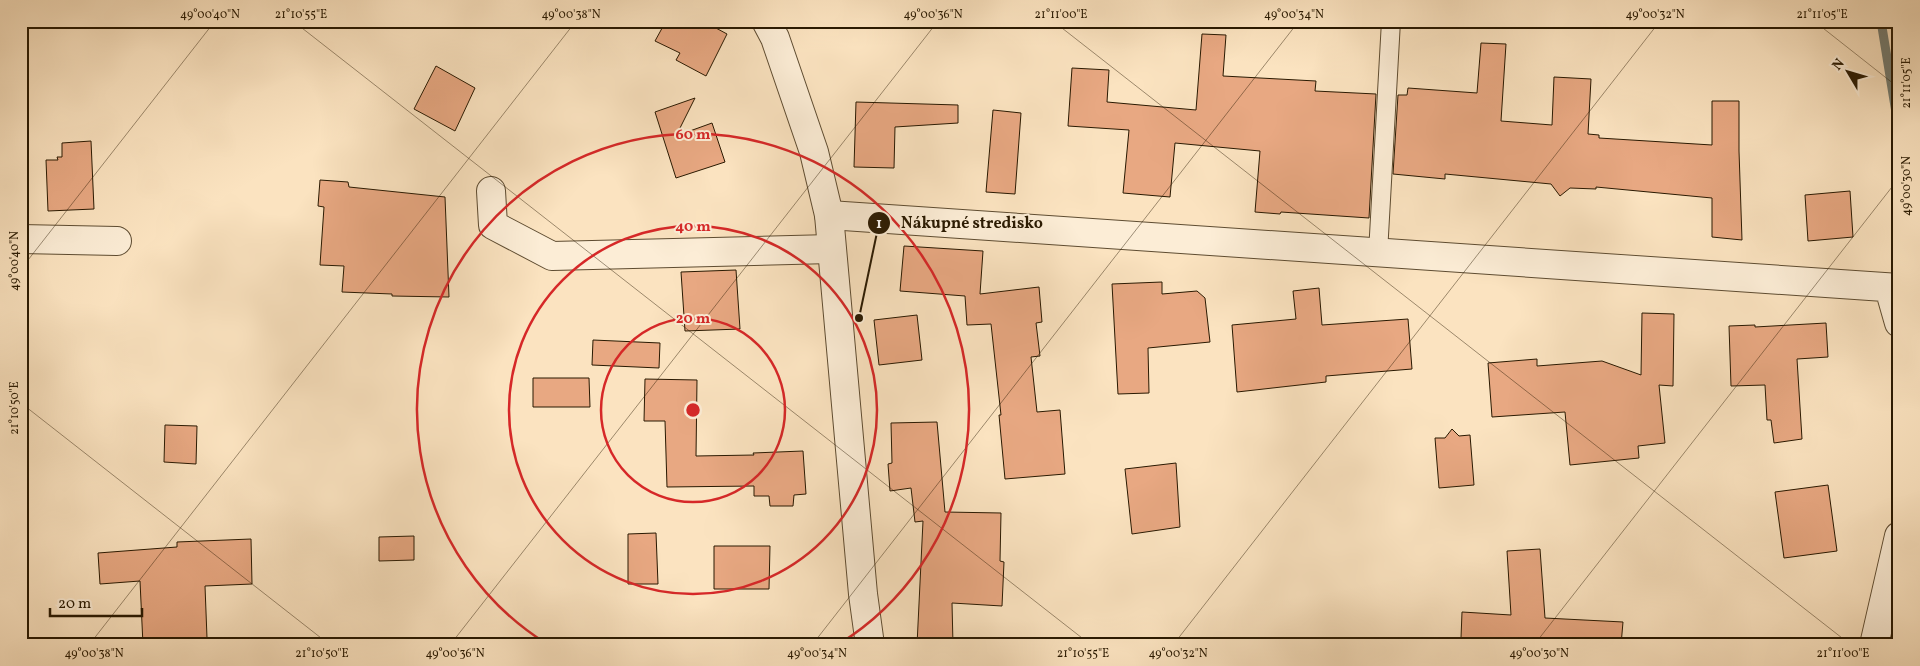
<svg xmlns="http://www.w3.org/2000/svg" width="1920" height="666" font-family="Vollkorn,serif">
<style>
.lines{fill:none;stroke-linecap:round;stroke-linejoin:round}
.stream{stroke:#727b71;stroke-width:9}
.building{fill:#e8a882;stroke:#291901}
.service-casing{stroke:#5e4c31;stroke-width:20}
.minor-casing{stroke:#5e4c31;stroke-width:30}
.tertiary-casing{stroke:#5e4c31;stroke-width:30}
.service{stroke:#fcedd6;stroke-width:18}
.minor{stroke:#fcedd6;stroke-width:28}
.tertiary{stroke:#fcedd6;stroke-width:28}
.ticks{fill:none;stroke:#291901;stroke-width:1;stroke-opacity:0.45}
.ring{fill:none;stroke:#d62828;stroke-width:2.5}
.centre{fill:#d62828;stroke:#fcedd6;stroke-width:2.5}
.ring-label{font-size:15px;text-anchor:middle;font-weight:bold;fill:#d62828;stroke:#fcedd6;stroke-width:4;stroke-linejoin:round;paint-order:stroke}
.leader{fill:none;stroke:#291901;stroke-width:2}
.callout-dot{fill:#291901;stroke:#fcedd6;stroke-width:2}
.mark-label{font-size:15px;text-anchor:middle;font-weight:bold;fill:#fff}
.callout-label{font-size:16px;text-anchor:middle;font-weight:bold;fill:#291901;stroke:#fcedd6;stroke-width:4;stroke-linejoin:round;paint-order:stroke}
.neatline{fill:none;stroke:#291901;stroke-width:2}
.ticks-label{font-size:12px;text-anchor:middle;fill:#291901}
</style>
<rect width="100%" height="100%" fill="#fbe3c0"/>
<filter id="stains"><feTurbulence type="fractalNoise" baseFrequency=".004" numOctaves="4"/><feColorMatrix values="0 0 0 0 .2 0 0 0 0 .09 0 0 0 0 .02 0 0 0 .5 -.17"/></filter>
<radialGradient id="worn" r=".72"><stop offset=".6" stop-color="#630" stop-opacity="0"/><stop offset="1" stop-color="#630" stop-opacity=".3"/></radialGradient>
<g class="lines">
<!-- stream -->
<path class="stream" d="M1881 21 1899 131"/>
</g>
<!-- building -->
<path class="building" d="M666 21H703L727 34 706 76 676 60 680 53 655 41Z
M1202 34 1226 35 1223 76 1316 81 1315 91 1376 94 1369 218 1281 212 1280 214 1255 212 1260 151 1175 143 1170 197 1123 193 1129 130 1068 126 1072 68 1109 70 1107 102 1196 110Z
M1481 43 1506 44 1501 121 1552 125 1554 77 1591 79 1588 134 1599 135V138L1712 145V101H1739V151L1742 240 1712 237V198L1596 187V189L1570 188 1560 196 1551 184 1445 174V179L1393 174 1398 95H1407L1408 88 1477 93Z
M436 66 475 88 455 131 414 109Z
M695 98 676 136 712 123 725 162 676 178 655 112Z
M856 102 958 105V123L895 127 894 168 854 167Z
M993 110 1021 113 1015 194 986 192Z
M91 141 94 209 48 211 46 160H58L57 157H62V143Z
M320 180 348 182 349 187 445 197 449 297 392 296V294L342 292 344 266 320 265 324 207 318 206Z
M1850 191 1853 237 1808 241 1805 195Z
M904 246 983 251 980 294 1039 287 1042 322 1036 323 1040 356 1031 357 1037 412 1060 410 1065 474 1005 479 999 415H1001L991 324 967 325 965 296 900 291Z
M736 270 740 329 685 331 681 272Z
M1162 282V294L1197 291 1205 298 1210 342 1148 348 1149 393 1118 394 1112 284Z
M1319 288 1322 325 1408 319 1412 369 1326 376V382L1237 392 1232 325 1296 319 1293 291Z
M1642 313 1674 314 1673 386 1659 385 1665 443 1638 446 1639 458 1570 465 1565 412 1492 417 1488 363 1537 359V366L1602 361 1641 375Z
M917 315 922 360 879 365 874 320Z
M1826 323 1828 357 1797 359 1802 439 1774 443 1771 420H1767L1765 385 1731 386 1729 326 1755 325V327Z
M593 340 660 343 659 368 592 365Z
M533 378H589L590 407H533Z
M645 379 697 380 696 456 754 455 753 453 803 451 806 494 794 495 793 506H770L769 496H754V486L667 487 665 421H644Z
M937 422 945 512 1001 513 1000 561 1004 562 1002 606 952 603 953 645H917L923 521 915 522 911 488 890 491 888 464 892 463 891 423Z
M165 425 197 426 196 464 164 462Z
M1452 429 1459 436 1470 435 1474 485 1439 488 1435 438H1445Z
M1176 463 1180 527 1132 534 1125 469Z
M1828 485 1837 551 1784 558 1775 492Z
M656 533 658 584H628V534Z
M414 536V560L379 561V537Z
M251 539 252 584 205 586 207 638H203V645H143L140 581 100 584 98 553 177 547V542Z
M714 546H770L769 589H714Z
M1540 549 1545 618 1623 622 1621 645H1568L1461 638 1462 612 1511 615 1507 551Z"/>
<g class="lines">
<!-- service casing -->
<g class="service-casing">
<path id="service" d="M1378 253 1391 21"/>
</g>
<!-- minor casing -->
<g class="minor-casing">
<path id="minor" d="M491 191 493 225 552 256 831 249
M829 215 1899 288
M21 239 117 241
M1889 288 1899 323
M1874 645 1899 536"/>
</g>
<!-- tertiary casing -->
<g class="tertiary-casing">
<path id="tertiary" d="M766 21 775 38 814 152 829 215 863 594 870 645"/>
</g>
<!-- service -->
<use href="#service" class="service"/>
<!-- minor -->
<use href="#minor" class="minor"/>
<!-- tertiary -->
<use href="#tertiary" class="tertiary"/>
</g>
<!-- ticks -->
<path class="ticks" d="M293 21 1091 645M1053 21 1851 645M1814 21 1899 88M21 269 215 21M21 403 330 645M89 645 576 21M450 645 938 21M812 645 1299 21M1173 645 1660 21M1534 645 1899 178M1895 645 1899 641"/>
<!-- distance rings -->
<g class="ring">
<circle cx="693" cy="410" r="92"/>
<circle cx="693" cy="410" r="184"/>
<path d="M547 644A276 276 0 1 1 839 644"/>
</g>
<circle cx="693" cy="410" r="8" class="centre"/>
<g class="ring-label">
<text x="693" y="139">60 m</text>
<text x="693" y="231">40 m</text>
<text x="693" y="323">20 m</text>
</g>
<!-- callouts -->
<path class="leader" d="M859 318L879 223"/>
<g class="callout-dot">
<circle cx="859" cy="318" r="5"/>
<circle cx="879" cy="223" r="12"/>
</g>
<g class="mark-label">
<text x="879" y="228">1</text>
</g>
<g class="callout-label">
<text x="972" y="228">Nákupné stredisko</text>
</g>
<!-- margin -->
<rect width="1920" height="666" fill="none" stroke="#fbe3c0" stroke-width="55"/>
<!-- north arrow -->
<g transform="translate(1848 72) rotate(308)" stroke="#fcedd6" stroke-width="4" paint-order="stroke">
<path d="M0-4L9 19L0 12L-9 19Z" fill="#291901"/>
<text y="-8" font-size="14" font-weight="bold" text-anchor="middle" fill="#291901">N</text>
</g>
<!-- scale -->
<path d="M50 608v8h92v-8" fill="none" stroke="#291901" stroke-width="2.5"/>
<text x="58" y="608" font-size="15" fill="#291901" stroke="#fcedd6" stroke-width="4" paint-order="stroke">20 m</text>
<rect x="28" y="28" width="1864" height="610" class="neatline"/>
<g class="ticks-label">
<text x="210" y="18">49°00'40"N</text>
<text x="301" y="18">21°10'55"E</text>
<text x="571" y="18">49°00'38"N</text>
<text x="933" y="18">49°00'36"N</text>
<text x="1061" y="18">21°11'00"E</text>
<text x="1294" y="18">49°00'34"N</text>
<text x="1655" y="18">49°00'32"N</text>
<text x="1822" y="18">21°11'05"E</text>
<text transform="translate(1906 83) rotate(-90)" y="4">21°11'05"E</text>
<text transform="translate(1906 186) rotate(-90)" y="4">49°00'30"N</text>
<text transform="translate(14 261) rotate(-90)" y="4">49°00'40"N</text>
<text transform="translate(14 408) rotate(-90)" y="4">21°10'50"E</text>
<text x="94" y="657">49°00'38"N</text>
<text x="322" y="657">21°10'50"E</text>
<text x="455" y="657">49°00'36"N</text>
<text x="817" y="657">49°00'34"N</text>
<text x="1083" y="657">21°10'55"E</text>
<text x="1178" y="657">49°00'32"N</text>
<text x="1539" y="657">49°00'30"N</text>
<text x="1843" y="657">21°11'00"E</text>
</g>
<rect width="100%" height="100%" filter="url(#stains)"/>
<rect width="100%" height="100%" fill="url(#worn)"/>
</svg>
